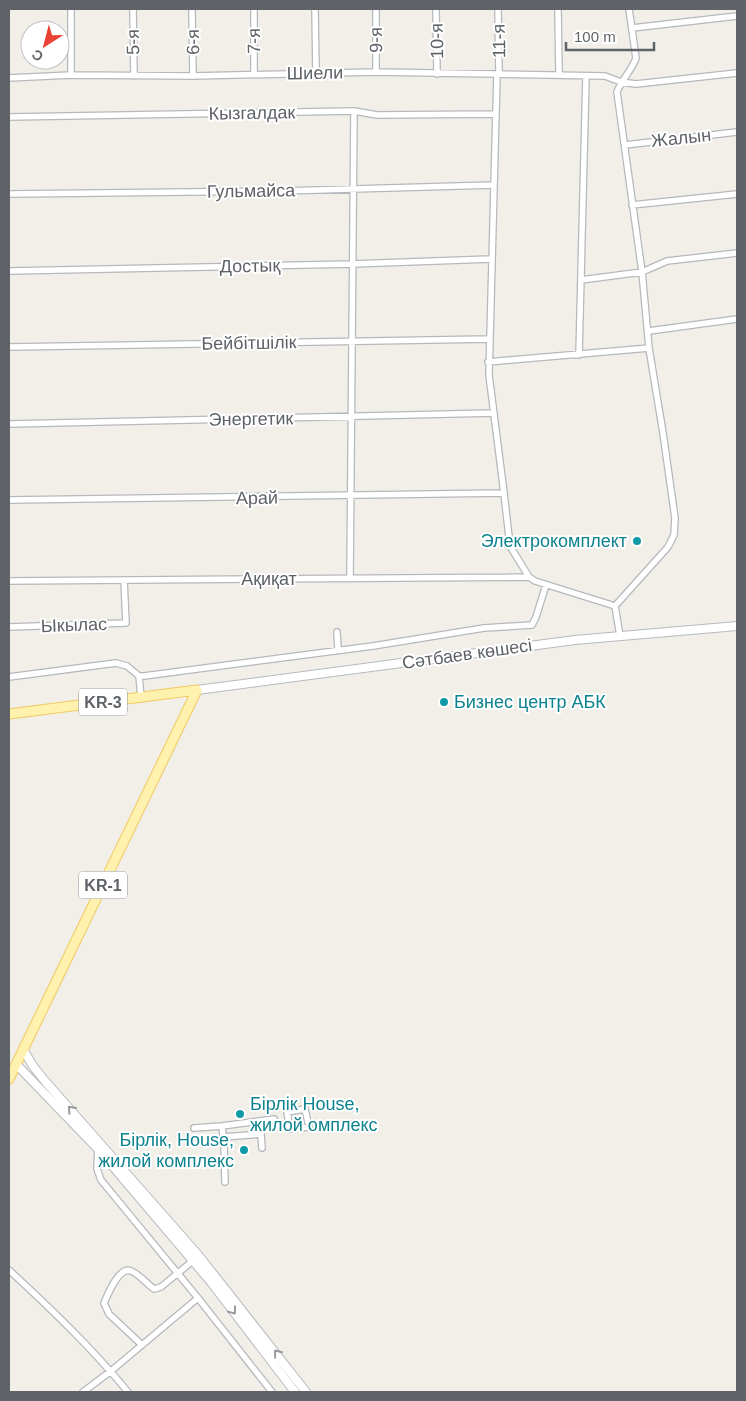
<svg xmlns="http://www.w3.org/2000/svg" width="746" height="1401" font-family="Helvetica,sans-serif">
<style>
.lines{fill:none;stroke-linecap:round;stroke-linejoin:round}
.street-casing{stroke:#b5b8bc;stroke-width:8}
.secondary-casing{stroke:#b6babf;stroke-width:10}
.primary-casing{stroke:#f2c960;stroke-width:11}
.street{stroke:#fff;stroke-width:5.5}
.secondary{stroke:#fff;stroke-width:8}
.primary{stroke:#fff2af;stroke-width:9}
.oneway{stroke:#979a9d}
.culture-dot{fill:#0f9aa8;stroke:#fff;stroke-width:2}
.labels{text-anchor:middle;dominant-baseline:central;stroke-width:4;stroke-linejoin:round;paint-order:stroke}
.shield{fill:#fff;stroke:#8f9295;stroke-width:1}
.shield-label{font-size:16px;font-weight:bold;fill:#5f6368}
.street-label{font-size:18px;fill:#5f6368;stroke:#fff}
.culture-label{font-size:18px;fill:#0d838f;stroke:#fff;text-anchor:end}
</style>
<rect width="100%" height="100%" fill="#f1efe8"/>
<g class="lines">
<!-- street casing -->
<g class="street-casing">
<path id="street" d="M71 9V75
M133 9 134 76
M192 9 193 76
M254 9V73
M315 9 316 73
M376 9V72
M436 9 437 74
M498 9 499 74
M558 9 559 75
M632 28 737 16
M497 74 489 375 504 493 510 546 529 577 535 581 615 606
M9 78 71 75 193 76 376 72 605 76 621 82 636 84 737 73
M9 117 354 111 377 115 496 114
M625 145 737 132
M9 194 282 191 494 185
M632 205 737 194
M9 271 352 264 491 259
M581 280 642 272 667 261 737 253
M649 331 737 319
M9 347 489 339
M579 355 586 76
M488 362 649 348
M9 424 494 413
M9 500 504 493
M350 579 354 111
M9 581 529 577
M615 606 668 547 674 535 675 518 663 433 649 348 642 272 617 92C622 79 632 70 636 58L629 9
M615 606 620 636
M9 627 126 623 124 580
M337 632 338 649
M139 676 141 697
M9 677 116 663 127 666 139 676H144L373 646 484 628 532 625 536 617 546 585
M305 1109 309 1127 290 1129 287 1112Z
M256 1122 261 1134 262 1148
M222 1126 274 1119
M194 1128 222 1126 224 1146 225 1182
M223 1137 261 1134
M98 1147 97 1169 101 1180 198 1298 272 1392
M9 1270C50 1308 92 1348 128 1392
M142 1345 109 1314 104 1303C108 1294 119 1266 131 1271 139 1274 147 1284 154 1289L161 1287 195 1259
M83 1392 111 1371 198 1298"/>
</g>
<!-- secondary casing -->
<g class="secondary-casing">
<path id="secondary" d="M197 690 575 640 737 626
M23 1049 33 1066 45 1081 199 1256 306 1392
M16 1064 98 1149 211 1282 295 1392"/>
</g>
<!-- primary casing -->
<g class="primary-casing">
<path id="primary" d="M9 714 197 690
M9 1079 197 690"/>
</g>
<!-- street -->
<use href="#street" class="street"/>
<!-- secondary -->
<use href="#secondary" class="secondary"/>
<!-- primary -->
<use href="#primary" class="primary"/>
</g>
<!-- one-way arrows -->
<defs><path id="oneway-chevron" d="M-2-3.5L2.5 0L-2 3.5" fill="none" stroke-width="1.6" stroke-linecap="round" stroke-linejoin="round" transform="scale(1.25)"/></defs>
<g class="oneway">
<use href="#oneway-chevron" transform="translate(71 1109) rotate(-132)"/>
<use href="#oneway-chevron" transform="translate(233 1311) rotate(53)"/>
<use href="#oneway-chevron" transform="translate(277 1353) rotate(-128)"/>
</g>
<!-- markers -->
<g class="culture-dot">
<circle cx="637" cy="541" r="5"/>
<circle cx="444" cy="702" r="5"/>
<circle cx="240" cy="1114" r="5"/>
<circle cx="244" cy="1150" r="5"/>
</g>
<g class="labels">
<!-- shield labels -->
<g class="shield">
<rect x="79" y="688.5" width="48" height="27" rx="4"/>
<rect x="79" y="871.5" width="48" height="27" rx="4"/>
</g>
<g class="shield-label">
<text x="103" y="702">KR-3</text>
<text x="103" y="885">KR-1</text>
</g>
<!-- street labels -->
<g class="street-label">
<text transform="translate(376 40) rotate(-91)">9-я</text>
<text transform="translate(254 41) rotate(-91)">7-я</text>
<text transform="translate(437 41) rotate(-91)">10-я</text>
<text transform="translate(499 41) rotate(-91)">11-я</text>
<text transform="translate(133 42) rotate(-91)">5-я</text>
<text transform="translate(193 42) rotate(-91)">6-я</text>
<text transform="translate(315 73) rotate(-1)">Шиели</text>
<text transform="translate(252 113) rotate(-1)">Кызгалдак</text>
<text transform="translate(681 138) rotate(-6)">Жалын</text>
<text transform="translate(251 191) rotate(-1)">Гульмайса</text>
<text transform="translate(250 266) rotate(-1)">Достық</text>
<text transform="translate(249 343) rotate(-1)">Бейбітшілік</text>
<text transform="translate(251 419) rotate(-1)">Энергетик</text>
<text transform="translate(257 498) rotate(-1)">Арай</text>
<text x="269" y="579">Ақиқат</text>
<text transform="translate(74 625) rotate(-2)">Ыкылас</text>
<text transform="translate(467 654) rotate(-8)">Сәтбаев көшесі</text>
</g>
<!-- culture labels -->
<g class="culture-label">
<text x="627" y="541">Электрокомплект</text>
<text x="454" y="702" text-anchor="start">Бизнес центр АБК</text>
<text x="250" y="1104" text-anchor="start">Бірлік House,<tspan x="250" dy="21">жилой омплекс</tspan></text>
<text x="234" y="1140">Бірлік, House,<tspan x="234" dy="21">жилой комплекс</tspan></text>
</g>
</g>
<!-- border -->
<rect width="746" height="1401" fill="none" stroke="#5f6368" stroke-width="20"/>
<!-- north arrow -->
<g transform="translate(45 45) rotate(216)"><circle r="24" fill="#ffffff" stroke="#bfc1c3"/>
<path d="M0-4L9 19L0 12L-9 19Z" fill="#ea4335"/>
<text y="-8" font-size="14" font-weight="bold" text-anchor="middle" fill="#5f6368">С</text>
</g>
<!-- scale -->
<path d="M566 42v8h88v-8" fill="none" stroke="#5f6368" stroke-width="2.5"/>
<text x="574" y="42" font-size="15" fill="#5f6368" stroke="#ffffff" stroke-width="4" paint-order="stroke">100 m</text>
</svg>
